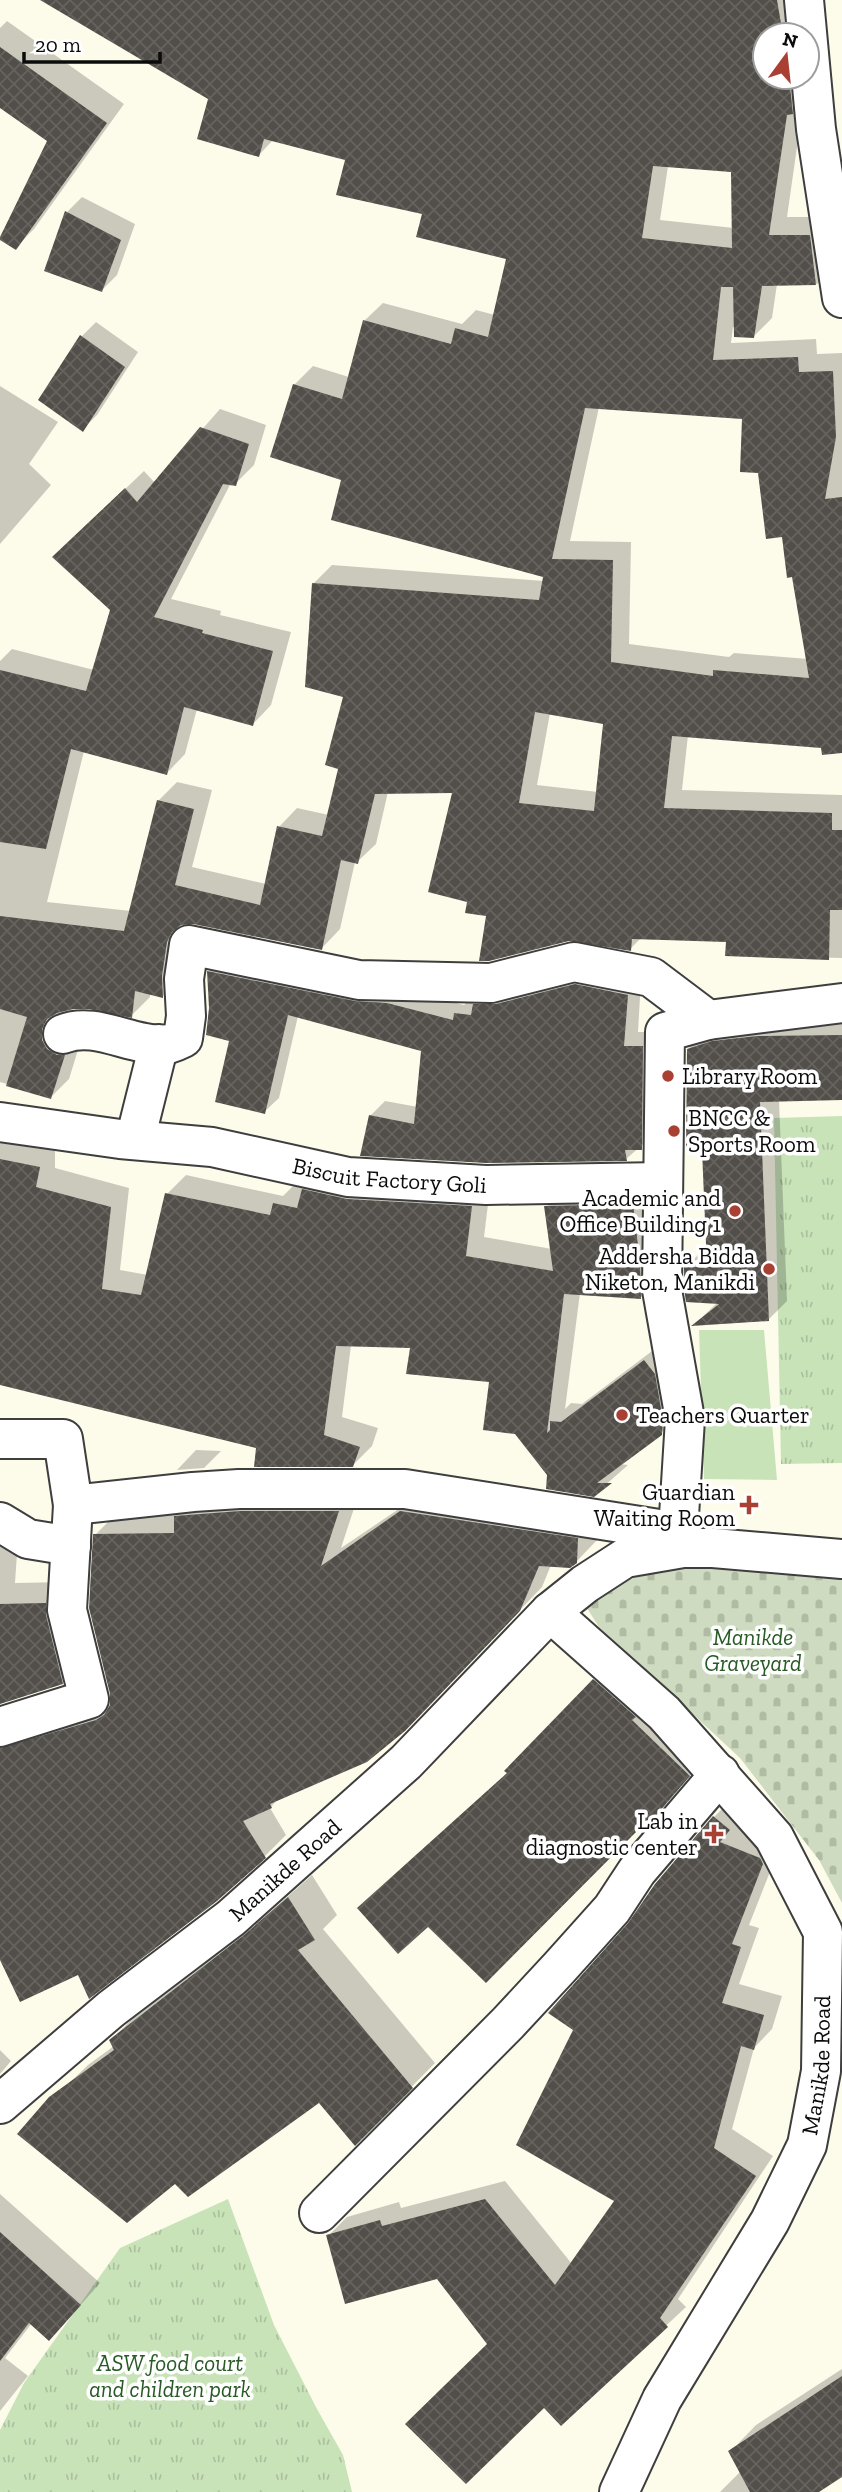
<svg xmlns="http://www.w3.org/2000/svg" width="842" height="2492" font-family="'Zilla Slab',serif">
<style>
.grass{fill:#c9e3b9}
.cemetery{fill:url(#cemetery-stones)}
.park{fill:url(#park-tufts)}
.shadow{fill:#0003;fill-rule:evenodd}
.building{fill:url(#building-cross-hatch);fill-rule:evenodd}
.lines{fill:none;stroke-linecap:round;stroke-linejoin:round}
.minor-casing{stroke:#3e3e3e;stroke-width:42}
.minor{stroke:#fff;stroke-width:38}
.poi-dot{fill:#aa4034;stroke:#fff;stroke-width:2.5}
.labels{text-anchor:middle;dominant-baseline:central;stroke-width:7;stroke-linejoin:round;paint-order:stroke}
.poi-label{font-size:23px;fill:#0b0b0b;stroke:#fff;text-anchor:end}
.street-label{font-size:23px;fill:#0b0b0b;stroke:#fff}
.park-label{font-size:23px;font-style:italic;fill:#275a24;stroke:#fff}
</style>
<defs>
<pattern id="cemetery-stones" width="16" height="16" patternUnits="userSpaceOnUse" patternTransform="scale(1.75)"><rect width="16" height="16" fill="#cedbc0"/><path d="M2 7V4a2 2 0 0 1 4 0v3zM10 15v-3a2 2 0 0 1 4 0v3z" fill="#b0bba4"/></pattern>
<pattern id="park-tufts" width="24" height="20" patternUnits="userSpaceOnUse" patternTransform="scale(1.75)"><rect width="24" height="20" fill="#c9e3b9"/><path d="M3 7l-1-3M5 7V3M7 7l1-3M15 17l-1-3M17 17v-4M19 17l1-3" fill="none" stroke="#abc19e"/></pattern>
<pattern id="building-cross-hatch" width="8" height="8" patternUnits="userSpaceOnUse" patternTransform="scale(1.75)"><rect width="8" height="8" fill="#524e49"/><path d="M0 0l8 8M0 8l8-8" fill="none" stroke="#66635f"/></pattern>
</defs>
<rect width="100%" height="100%" fill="#fdfceb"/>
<!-- grass -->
<path class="grass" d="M699 1330H764L777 1480 704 1479Z"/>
<!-- cemetery -->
<path class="cemetery" d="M598 1556 842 1571V1903L819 1860 740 1758 599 1627 576 1591Z"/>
<!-- park -->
<path class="park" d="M842 1116V1463L781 1464 774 1118Z
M228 2199 274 2325 317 2409 343 2455 352 2492H0V2430L24 2383 120 2248Z"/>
<!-- shadow -->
<path class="shadow" d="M65 0H798L804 35H765V77H807L787 217H828L836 265 817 284H777L772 318 753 337 733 327 731 343 816 339 817 354 842 353V748L688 735 682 790 842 795V958L727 955 728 940 642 937 630 949 488 915 469 901 454 791 388 792 376 844 357 862H355L340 929 322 948 194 922 185 923 180 956 181 977 163 996 150 993V997L131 1016 86 1007 60 1011V1021L82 1037 69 1079 51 1097 0 1082V661L12 649 94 670 112 610 73 539 144 471 155 483 220 409 266 425 254 465 235 484 231 483 171 599 221 611 220 615 291 632 271 705 253 724 197 709 185 754 167 773 84 751 47 902 131 911 158 801 177 782 212 790 192 867 266 884 279 827 297 808 329 815 341 767 346 696 313 584 332 565 544 581 545 575 344 479 294 385 313 366 349 377 364 321 383 303 462 324 476 310 495 315 508 258 424 213 347 159 273 140 259 155 211 98ZM668 166 733 170 734 228 660 220ZM599 407 744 417 759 471 784 535 794 575 808 659 734 653 729 657 629 644 631 542 570 541ZM550 713 605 722 598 792 537 785Z
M7 21 124 104 34 229 16 247 49 141 0 106V28Z
M82 197 135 224 117 275 102 290 67 212Z
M96 322 138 352 97 415 82 430 40 399 82 336Z
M0 386 58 422 29 464 51 485 0 544Z
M224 957 403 989 464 1005 470 999 590 971 641 980 638 1032H657L656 1133 626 1159 486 1161 370 1116 385 1101 418 1107 423 1050 298 1016 279 1098 264 1112 231 1039 210 1008 209 972Z
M842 1018V1098L779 1100 787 1301 769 1319 695 1324 718 1302 686 1267 704 1249H708L704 1148 688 1049 707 1031Z
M0 1136 55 1148V1168L129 1188 120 1270 148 1275 167 1194 186 1175 283 1196 294 1185 306 1188 322 1171 490 1188 484 1237 552 1249 546 1207 565 1188 651 1186 660 1278 641 1297 580 1293 565 1409 571 1403 582 1404 664 1342 680 1414 661 1433 619 1464 628 1465 594 1495 549 1475 491 1381 411 1347 351 1345 342 1417 378 1428 372 1446 353 1465 258 1446 0 1344Z
M196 1450 221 1451 204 1468 177 1470Z
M360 1490 341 1548 427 1490 599 1517 598 1539 576 1562 551 1565 542 1587 427 1707 280 1797 270 1808 286 1835 264 1857 0 1957V1703L1 1712 30 1727 112 1701 95 1535 117 1513Z
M0 1505 19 1524 15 1583 67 1582 84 1661 62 1683 0 1702Z
M614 1660 709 1755 647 1824 506 1771Z
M733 1798 781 1844 749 1925 759 1928 739 1984 782 1996 772 2029 754 2048 732 2129 773 2156 678 2299 686 2307 561 2424 489 2343 437 2277 328 2236 347 2217 399 2202 401 2208 505 2181 572 2264 617 2201 630 1925 714 1817Z
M312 1875 337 1915 323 1929 435 2063 355 2144 319 2101 64 2088 88 2065 114 2046 111 2040 135 2016 270 1912Z
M0 2050 11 2061 0 2074Z
M0 2194 100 2283 69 2318 32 2323 5 2358 28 2376 0 2411Z
M842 2369V2475L815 2492H720L741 2471 731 2451 756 2425Z"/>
<!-- building -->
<path class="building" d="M40 0H777L783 35H765V77H789L793 114 787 115 769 235H810L816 285 762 286 754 338 734 337 733 287H721L713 360 798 357 799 372 833 371 836 437 825 499 842 497V753L822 755 821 748 672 736 664 808 832 813V830H842V910H830L829 960 725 956 726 942 632 939 631 951 569 941 489 961H479L486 916 465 913 467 902 428 892 452 793 375 794 358 864 341 860 322 950 193 924 181 925 172 932 167 942 162 976 163 998 135 991 132 1018 89 1009H74L57 1013 47 1019 42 1029V1040L47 1049 57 1055H65L51 1099 6 1086 27 1017 0 1009V916L124 931 157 800 194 809 175 885 260 905 277 826 322 836 338 769 325 765 343 697 305 687 312 583 539 600 543 577 331 520 341 480 270 457 293 384 342 399 363 320 451 344 455 328 488 337 506 259 416 237 422 214 336 195 345 160 264 139 259 157 197 139 208 99ZM653 166 731 172 732 248 642 238ZM585 408 742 419 740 472 758 473 766 539 782 537 787 578 792 577 809 678 713 670V676L611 662 613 560 552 559ZM535 712 603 724 594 811 519 803Z
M0 47 107 123 16 250 0 240V237L47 141 0 108Z
M65 211 121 240 102 292 44 271Z
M80 335 125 367 83 432 38 400Z
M200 427 249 444 236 486 223 484 154 617 203 630 202 633 273 651 253 726 184 707 167 775 71 749 46 849 0 842V670L86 691 110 610 52 557 125 488 137 502Z
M207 971 355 1001 387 1003 453 1020 454 1013 471 1015 473 1004H496L575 984 628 995 624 1046H643L642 1150H625L627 1161 486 1163 360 1156 369 1115 414 1124 421 1051 288 1015 265 1114 215 1102 229 1041 206 1035 209 1008Z
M842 1035V1100L760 1102 769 1321 691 1326 719 1304 686 1302 684 1288V1266L707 1268 702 1150H686L687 1049 712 1041 757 1036Z
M0 1159 40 1167 36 1187 111 1207 102 1289 141 1295 165 1193 270 1215 273 1203 297 1208 302 1189 347 1199 472 1206 466 1256 553 1271 544 1206 633 1204 640 1262 641 1299 564 1294 547 1433 550 1430V1421L561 1422 644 1360 655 1374 663 1420 662 1435 597 1483H612L594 1497 546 1489 547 1475 515 1434 483 1430 489 1382 406 1374 410 1348 336 1346 324 1435 360 1447 353 1467H254L256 1448 0 1385Z
M240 1511H339L321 1566 400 1511 578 1538 577 1563 570 1568 539 1566 520 1611 405 1731 367 1762 270 1804 272 1808 243 1821 266 1858 217 1901 89 1999 78 1975 20 2002 0 1960V1748L96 1720 104 1715 110 1705V1694L89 1608 93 1534 174 1533V1516Z
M46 1603V1615L63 1684 0 1704V1604Z
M593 1679 636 1717 632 1720 690 1776 647 1826 644 1824 486 1983 428 1927 398 1954 357 1908 507 1773 504 1771Z
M713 1816 730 1830 720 1842 760 1858 763 1864 732 1944 741 1947 722 2003 764 2015 754 2050 741 2046 714 2148 756 2176 660 2318 668 2327 561 2426 544 2408 466 2484 405 2424 487 2344 437 2279 345 2304 326 2235 380 2220 382 2226 485 2199 555 2285 614 2201 516 2145 573 2030 548 2013 628 1923 655 1884Z
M288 1897 315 1940 298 1950 413 2088 355 2146 319 2103 188 2197 175 2184 127 2223 17 2134 49 2097 114 2050 109 2040 244 1935Z
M0 2232 81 2305 49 2341 29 2323 0 2361Z
M842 2376V2477L819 2492H750L728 2451Z"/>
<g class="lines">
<!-- minor casing -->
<g class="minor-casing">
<g id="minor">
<path d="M804 0 816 129 842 298"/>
<path d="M63 1034C94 1021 129 1045 162 1045 169 1045 177 1041 183 1038L186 1016 184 979 189 945 359 980 491 983 574 962 651 977 708 1020"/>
<path id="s1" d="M0 1122 120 1139 212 1147 348 1177 486 1185 663 1182"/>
<path d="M135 1140 159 1044"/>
<path d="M0 1439H63L73 1505 193 1492 239 1489H405L678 1532"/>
<path d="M0 1522 28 1539 71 1546"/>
<path d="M683 1548 678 1532 685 1419 662 1290 665 1032 708 1020 842 1003"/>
<path d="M0 1727 89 1699 67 1610 73 1505"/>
<path id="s2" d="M0 2104 111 2009 231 1918 406 1762 550 1612"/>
<path d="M319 2213 508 2023 560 1967 612 1909 637 1871 720 1774"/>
<path id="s3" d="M619 2492 662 2399 770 2221 807 2145 821 2071 823 1932 774 1837 664 1713 550 1612 585 1584 625 1558 683 1548H713L842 1559"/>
</g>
</g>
<!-- minor -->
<use href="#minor" class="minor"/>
</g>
<!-- markers -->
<g class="poi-dot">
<circle cx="668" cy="1076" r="7"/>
<circle cx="674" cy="1131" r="7"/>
<circle cx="735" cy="1211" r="7"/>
<circle cx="769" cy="1269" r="7"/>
<circle cx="622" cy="1415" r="7"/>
<path d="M745.5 1494.5h7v7h7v7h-7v7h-7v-7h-7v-7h7z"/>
<path d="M710.5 1823.5h7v7h7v7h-7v7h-7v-7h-7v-7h7z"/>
</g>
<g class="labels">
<!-- poi labels -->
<g class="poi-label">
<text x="682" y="1076" text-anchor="start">Library Room</text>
<text x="688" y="1118" text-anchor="start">BNCC &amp;<tspan x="688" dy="26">Sports Room</tspan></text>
<text x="721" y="1198">Academic and<tspan x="721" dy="26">Office Building 1</tspan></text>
<text x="755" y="1256">Addersha Bidda<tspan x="755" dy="26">Niketon, Manikdi</tspan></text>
<text x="636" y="1415" text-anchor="start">Teachers Quarter</text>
<text x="735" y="1492">Guardian<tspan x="735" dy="26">Waiting Room</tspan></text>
<text x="698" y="1821">Lab in<tspan x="698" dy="26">diagnostic center</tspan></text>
</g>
<!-- street labels -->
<g class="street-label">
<text stroke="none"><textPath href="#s1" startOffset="394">Biscuit Factory Goli</textPath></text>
<text stroke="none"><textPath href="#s2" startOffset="369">Manikde Road</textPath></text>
<text stroke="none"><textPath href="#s3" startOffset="476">Manikde Road</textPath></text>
</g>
<!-- park labels -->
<g class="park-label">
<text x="753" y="1637">Manikde<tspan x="753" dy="26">Graveyard</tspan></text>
<text x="170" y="2363">ASW food court<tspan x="170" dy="26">and children park</tspan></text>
</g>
</g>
<!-- north arrow -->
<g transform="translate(786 56) rotate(15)"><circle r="33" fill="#ffffff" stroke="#9d9d9d" stroke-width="2"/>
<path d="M0-5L12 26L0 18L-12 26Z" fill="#aa4034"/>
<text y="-10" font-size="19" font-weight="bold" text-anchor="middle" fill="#0b0b0b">N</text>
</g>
<!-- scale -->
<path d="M24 52v10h136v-10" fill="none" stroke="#0b0b0b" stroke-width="3.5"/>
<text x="35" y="52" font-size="21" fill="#0b0b0b" stroke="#ffffff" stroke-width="5" paint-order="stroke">20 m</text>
</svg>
